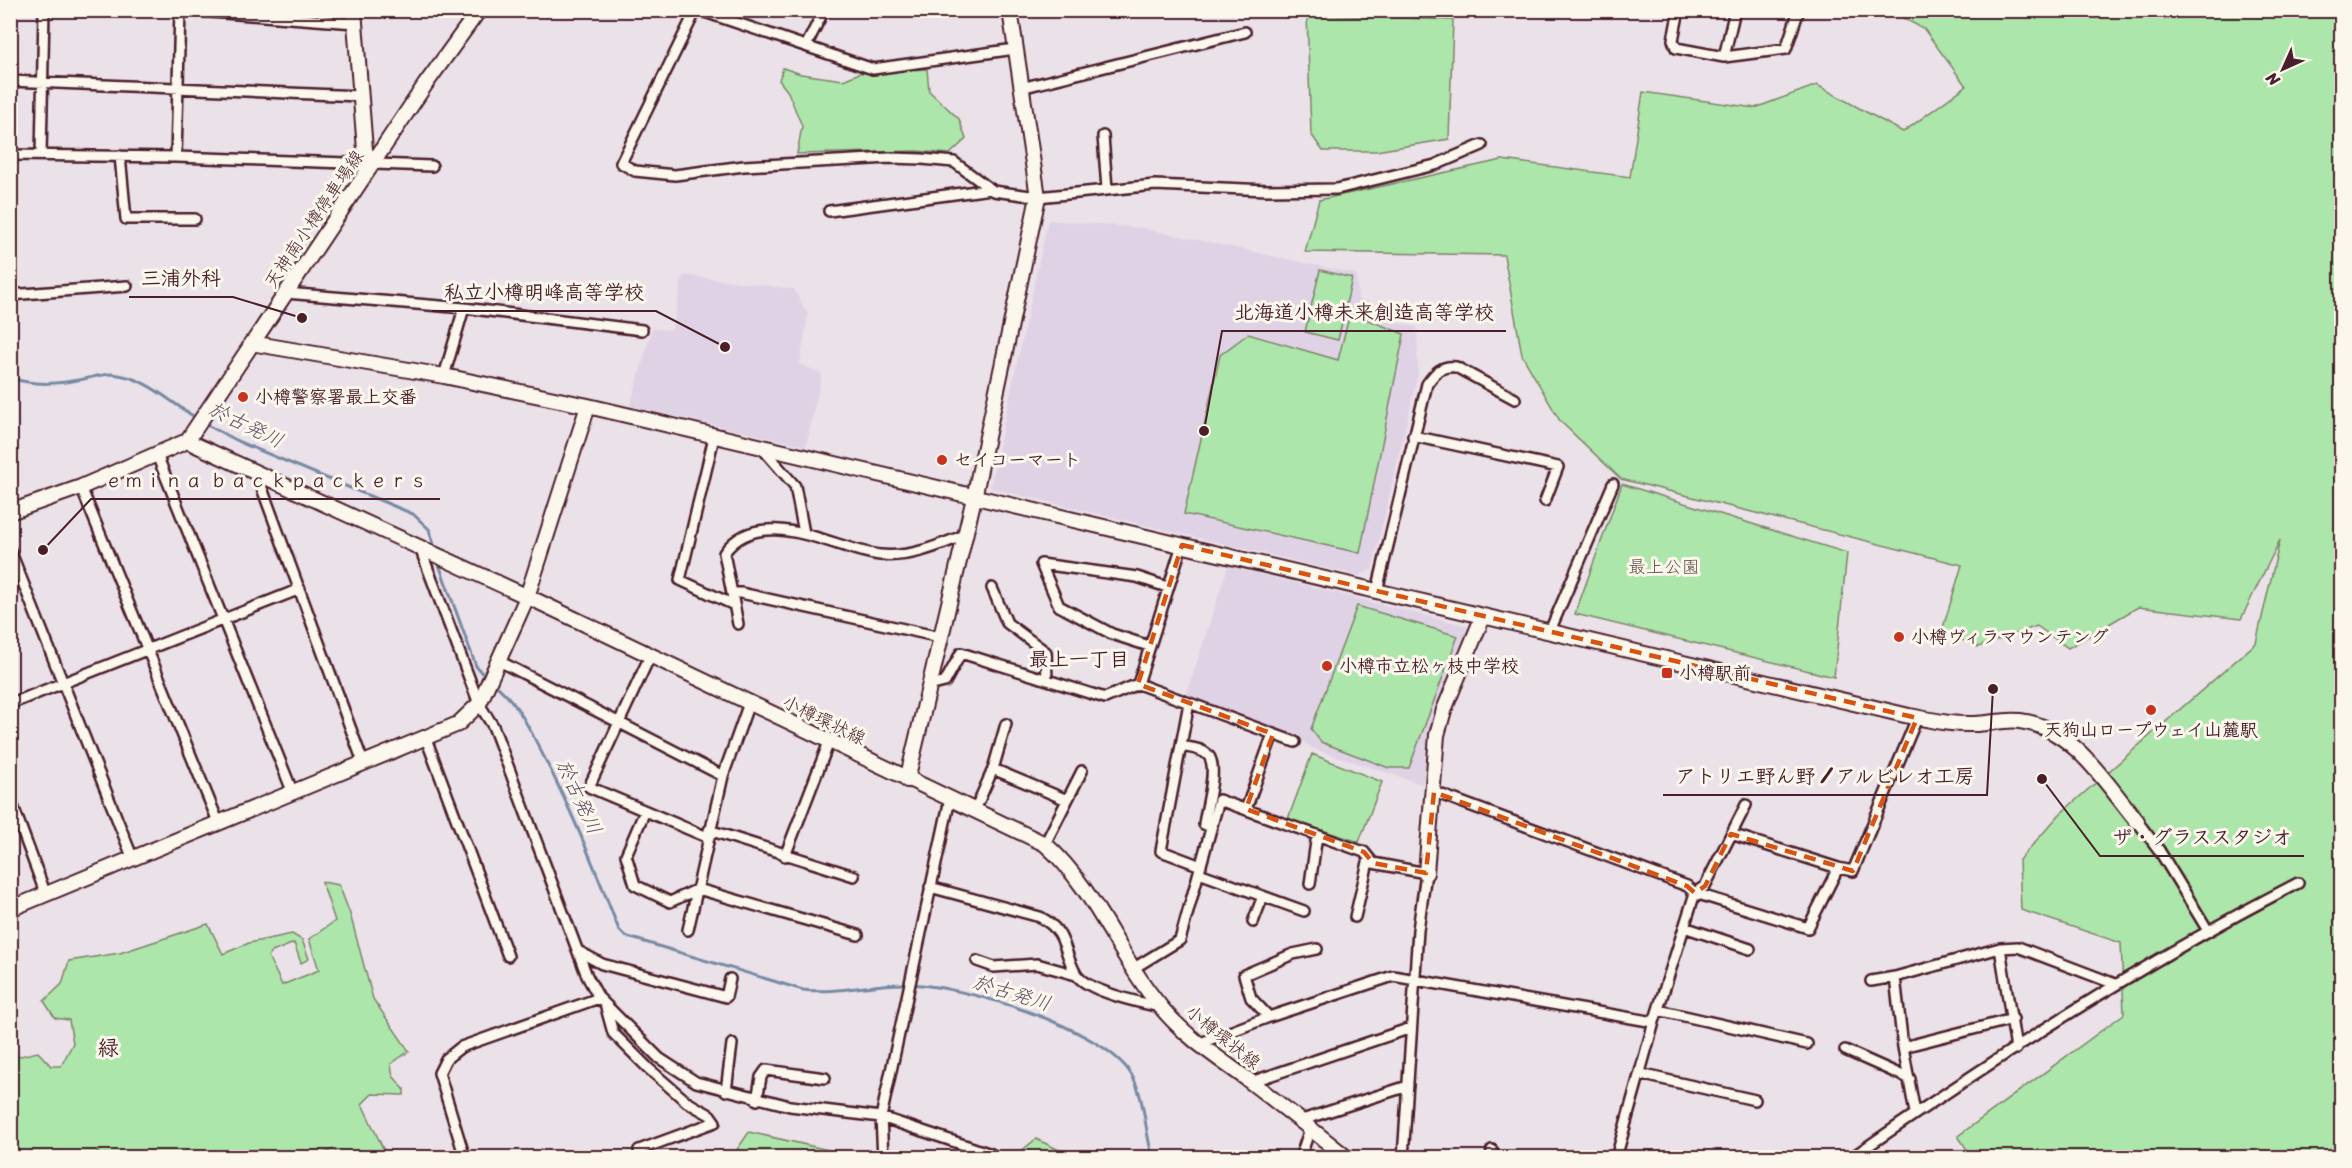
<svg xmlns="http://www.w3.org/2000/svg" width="2352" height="1168" font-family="Sriracha,'Klee One',sans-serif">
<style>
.built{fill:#e0d2e5}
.green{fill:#ade6aa;stroke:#7c826a;stroke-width:1.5}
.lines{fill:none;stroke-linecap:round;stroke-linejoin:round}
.stream{stroke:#768aa4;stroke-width:3}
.street-casing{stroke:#4a1f2b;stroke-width:14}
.secondary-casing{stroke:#4a1f2b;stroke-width:18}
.street{stroke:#fbf7ec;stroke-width:9}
.secondary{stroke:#fbf7ec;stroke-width:14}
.marked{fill:none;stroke:#d8530f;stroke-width:4.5;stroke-dasharray:12 8;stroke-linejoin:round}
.poi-dot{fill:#c8321e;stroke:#fbf7ec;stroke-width:2}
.labels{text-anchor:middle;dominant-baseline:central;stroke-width:6;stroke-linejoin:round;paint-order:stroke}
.street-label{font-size:18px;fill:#4a1f2b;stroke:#fbf7ec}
.poi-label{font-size:18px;font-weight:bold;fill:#4a1f2b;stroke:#fbf7ec;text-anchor:start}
.park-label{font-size:18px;fill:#63514b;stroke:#fbf7ec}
.water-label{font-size:20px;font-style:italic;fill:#605468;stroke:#fbf7ec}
.neighbourhood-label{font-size:20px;font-weight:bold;fill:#4a1f2b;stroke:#fbf7ec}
.quarter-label{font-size:21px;font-weight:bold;fill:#4a1f2b;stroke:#fbf7ec}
.leader{fill:none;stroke:#4a1f2b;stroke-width:2}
.callout-dot{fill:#4a1f2b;stroke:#fbf7ec;stroke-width:2}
.callout-label{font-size:20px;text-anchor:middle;font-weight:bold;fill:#4a1f2b;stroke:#fbf7ec;stroke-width:6;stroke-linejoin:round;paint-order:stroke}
</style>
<rect width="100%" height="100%" fill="#ebe1e8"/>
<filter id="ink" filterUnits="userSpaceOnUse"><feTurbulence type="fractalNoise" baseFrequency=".0167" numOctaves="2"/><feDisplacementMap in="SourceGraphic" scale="12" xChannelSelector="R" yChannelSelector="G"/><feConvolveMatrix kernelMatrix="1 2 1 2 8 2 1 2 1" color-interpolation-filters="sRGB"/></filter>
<g filter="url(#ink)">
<!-- built -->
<path class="built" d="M1048 220 1142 228 1357 274 1358 299 1371 303V308L1392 317 1393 322 1417 327 1418 374 1372 570 1358 576 990 488Z
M683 275 794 289 808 315 800 364 822 374 806 446 630 406 652 329 672 330Z
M1228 566 1468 626 1470 635 1427 743 1432 745 1422 784 1314 749 1289 734 1186 696Z"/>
<!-- green -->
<path class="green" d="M209 11H354L355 23Z
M1890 11H2341V1157H1972L1958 1136 2124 1014 2121 943 2021 910 2019 860 2060 814 2256 643 2280 540 2241 619 2138 607 2068 648 2037 626 1978 647 1942 631 1962 565 1621 479 1560 421 1522 355 1504 255 1305 252 1319 200 1502 160 1630 177 1643 92 1755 108 1817 85 1903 132 1966 86 1924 29Z
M1307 14 1453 20 1449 139 1376 151H1323L1311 134Z
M783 68 801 74 843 80 860 73 927 69 929 91 959 119 966 139 950 154 917 151 797 154 802 126 788 92 779 80Z
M1320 270 1352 278 1338 340 1305 332Z
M1350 313 1404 334 1360 553 1184 514 1220 355 1248 334 1338 360Z
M1622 484 1847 553 1834 677 1575 614Z
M1357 606 1458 636 1409 768H1389L1321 742 1311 729Z
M1312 754 1382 782 1359 842 1288 819Z
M322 882 339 885 350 914 373 999 409 1051 391 1064 393 1076 404 1089V1095L372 1094 362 1104 387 1157H339L334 1149 314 1158H102L98 1152 91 1157H11V1058L38 1052 51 1066H61L73 1043 69 1020 55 1018 44 1001 62 984 69 961 120 953 208 924 223 954 249 943 292 934 302 940 309 959 301 963 294 943 272 952 268 956 282 985 319 970 309 939 335 921Z
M749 1132 837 1152 839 1157H732Z
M1036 1139 1074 1157H1014Z"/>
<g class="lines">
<!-- stream -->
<path class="stream" d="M10 378C36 386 58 384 84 379 93 377 103 374 112 374 147 377 169 402 198 419
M203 423 244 444 413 514 429 529 435 550
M437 559 476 666 485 677
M493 683C518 702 530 730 544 757 573 813 596 871 619 930L625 936 803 990C838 994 872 983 907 984 961 985 1102 1027 1131 1074 1146 1100 1144 1130 1153 1158"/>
<!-- street casing -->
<g class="street-casing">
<path id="street" d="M183 10 355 23
M696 10 621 163 635 171 675 175 744 166 890 158 922 159 954 162 993 191 1038 197 1155 185 1267 190 1337 189 1435 165 1482 145
M699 10 873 69 1015 49
M1679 10 1673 40 1676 48 1724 57 1786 49 1799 10
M806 46 824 10
M1724 57 1735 10
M10 81 360 96
M1021 88 1245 32
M1103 136 1107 189
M10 155 176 157 432 166
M41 155 44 10
M120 156 126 219H195
M176 157 180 10
M829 211 991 189
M286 293 464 308 642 330
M10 295 127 286
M444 376 464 308
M1413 436 1558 467 1545 501
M714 437 680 580 734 605
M762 448 795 486 804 533
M157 455 293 793
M256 472 363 762
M81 487 219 824
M420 548 479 704 493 726 587 976 599 998 659 1058 696 1082 790 1106 881 1117 991 1154 986 1158
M10 550 133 859
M992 588 1007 623 1046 652 1047 680
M1377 591 1427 384C1435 373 1441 365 1456 367L1515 399
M732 593H741L940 637
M738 624 724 553C760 502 836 550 880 555 911 558 937 546 965 535
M1549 633 1613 484
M1149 646 1112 634 1059 606 1041 564 1137 577 1167 587
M650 656 589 787 707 837
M497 660 723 776
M1138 684 1182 545
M929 686 945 682 961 653 1105 698 1138 684 1295 742
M1189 703 1161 851 1201 866
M10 704 300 589
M425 736 508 956
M1181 746C1190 748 1201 748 1208 755 1219 766 1206 808 1204 824L1211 827
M993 769 1067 800
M1434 792 1687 886 1695 893 1808 928 1838 868 1853 871 1917 718
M10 798 46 895
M1246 809 1273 734
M975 810 993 769 1006 724
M645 811 626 855 635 885 670 902 698 889 858 935
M2137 821 2159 850 2207 929
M709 830 854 876
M1731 834 1838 868
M1045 844 1082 771
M785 856 829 742
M1199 873 1304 911
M1310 884 1317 835
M930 887 1040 917C1068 932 1062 950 1076 974 1086 991 1141 1003 1161 1007
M1355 917 1369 858
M1253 922 1263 896
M1684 927 1750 949
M688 930 723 776 749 703
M2000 948 2016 1049
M578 951 602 964 726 997 730 979
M977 961 994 967 1037 964 1076 975
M1134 968 1180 940 1219 800 1364 852 1373 863 1426 873 1418 930 1403 1158
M1871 981 1895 977
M605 1004 613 1033 649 1069 687 1102 710 1115 715 1122 639 1150 641 1158
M1658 1010 1807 1044
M1269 1017 1251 998 1244 975 1293 954 1317 949
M1198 1044 1269 1017 1393 976 1654 1022
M1903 1047 2013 1019
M1845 1050 1910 1079
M1640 1074 1755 1100
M1251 1082 1411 1028
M726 1091 732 1044
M757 1100 761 1077 766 1070 825 1078
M1915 1113 1903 1047 1895 977 2000 948 2018 947 2115 984
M1302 1120 1408 1086
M465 1158 439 1073 446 1059 461 1047 599 998
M883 1158 881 1117 950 799
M1300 1158 1310 1129
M1491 1158 1492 1150
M1616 1158 1654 1022 1695 893 1705 886 1746 805
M1851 1158C1995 1058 2142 963 2298 883"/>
</g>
<!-- secondary casing -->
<g class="secondary-casing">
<path id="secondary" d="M354 10 365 150 371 166
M251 343 444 376 588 406 1909 716C1931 720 1952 725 1974 724 1989 724 2005 719 2020 721 2073 727 2106 784 2137 821
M187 441 539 602 1045 844C1096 889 1117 955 1160 1006 1184 1036 1217 1057 1247 1079 1281 1105 1314 1131 1347 1158
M10 512 81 487 187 441 425 85 479 10
M907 780 974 498 1038 197 1010 10
M1426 873 1437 735 1444 710 1483 616
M10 909 458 724 479 704 527 597 588 406"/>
</g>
<!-- street -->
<use href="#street" class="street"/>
<!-- secondary -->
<use href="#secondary" class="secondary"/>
</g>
</g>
<!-- marked area -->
<path class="marked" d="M1182 545 1917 718 1853 871 1731 834 1705 886 1695 893 1687 886 1434 792 1426 873 1373 863 1364 852 1246 809 1273 734 1138 684Z"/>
<!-- markers -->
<g class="poi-dot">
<circle cx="243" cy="397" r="6"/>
<circle cx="942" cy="460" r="6"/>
<circle cx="1899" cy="637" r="6"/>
<circle cx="1327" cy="666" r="6"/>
<rect x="1661" y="667" width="12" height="12" rx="3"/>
<circle cx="2151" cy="710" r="6"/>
</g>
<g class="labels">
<!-- street labels -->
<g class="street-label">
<text transform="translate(314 219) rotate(-56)">天神南小樽停車場線</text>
<text transform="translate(824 720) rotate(26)">小樽環状線</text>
<text transform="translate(1223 1037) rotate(39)">小樽環状線</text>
</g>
<!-- poi labels -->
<g class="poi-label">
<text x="255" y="397">小樽警察署最上交番</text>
<text x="954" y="460">セイコーマート</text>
<text x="1911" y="637">小樽ヴィラマウンテング</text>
<text x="1339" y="666">小樽市立松ヶ枝中学校</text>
<text x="1679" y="673">小樽駅前</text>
<text x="2151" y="730" text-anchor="middle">天狗山ロープウェイ山麓駅</text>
</g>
<!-- park labels -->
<g class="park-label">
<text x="1664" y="567">最上公園</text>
</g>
<!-- water labels -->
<g class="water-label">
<text transform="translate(246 425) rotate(26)">於古発川</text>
<text transform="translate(579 797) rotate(65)">於古発川</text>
<text transform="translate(1012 993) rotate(17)">於古発川</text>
</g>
<!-- neighbourhood labels -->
<g class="neighbourhood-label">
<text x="1079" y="659">最上一丁目</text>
</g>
<!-- quarter labels -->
<g class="quarter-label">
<text x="108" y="1048">緑</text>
</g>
</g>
<!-- callouts -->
<path class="leader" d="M302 318L233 297H129M725 347L656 311H432M1204 431L1222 331H1506M43 550L91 499H440M1993 689L1987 795H1663M2042 779L2100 856H2304"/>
<g class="callout-dot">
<circle cx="302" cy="318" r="6"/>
<circle cx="725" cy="347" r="6"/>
<circle cx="1204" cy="431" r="6"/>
<circle cx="43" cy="550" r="6"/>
<circle cx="1993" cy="689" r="6"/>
<circle cx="2042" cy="779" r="6"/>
</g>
<g class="callout-label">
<text x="181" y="285">三浦外科</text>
<text x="544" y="299">私立小樽明峰高等学校</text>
<text x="1364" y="319">北海道小樽未来創造高等学校</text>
<text x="266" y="487">ｅｍｉｎａ ｂａｃｋｐａｃｋｅｒｓ</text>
<text x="1825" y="783">アトリエ野ん野 / アルビレオ工房</text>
<text x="2202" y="844">ザ・グラススタジオ</text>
</g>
<!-- margin -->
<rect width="2352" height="1168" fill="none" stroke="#fbf7ec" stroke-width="36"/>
<rect x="18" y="18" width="2316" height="1132" fill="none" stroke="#4a1f2b" stroke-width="2" filter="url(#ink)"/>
<!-- north arrow -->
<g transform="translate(2283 69) rotate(225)" stroke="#fbf7ec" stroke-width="4.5" paint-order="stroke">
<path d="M0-4.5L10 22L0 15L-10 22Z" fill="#4a1f2b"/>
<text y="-9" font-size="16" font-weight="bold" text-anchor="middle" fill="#4a1f2b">N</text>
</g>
</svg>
